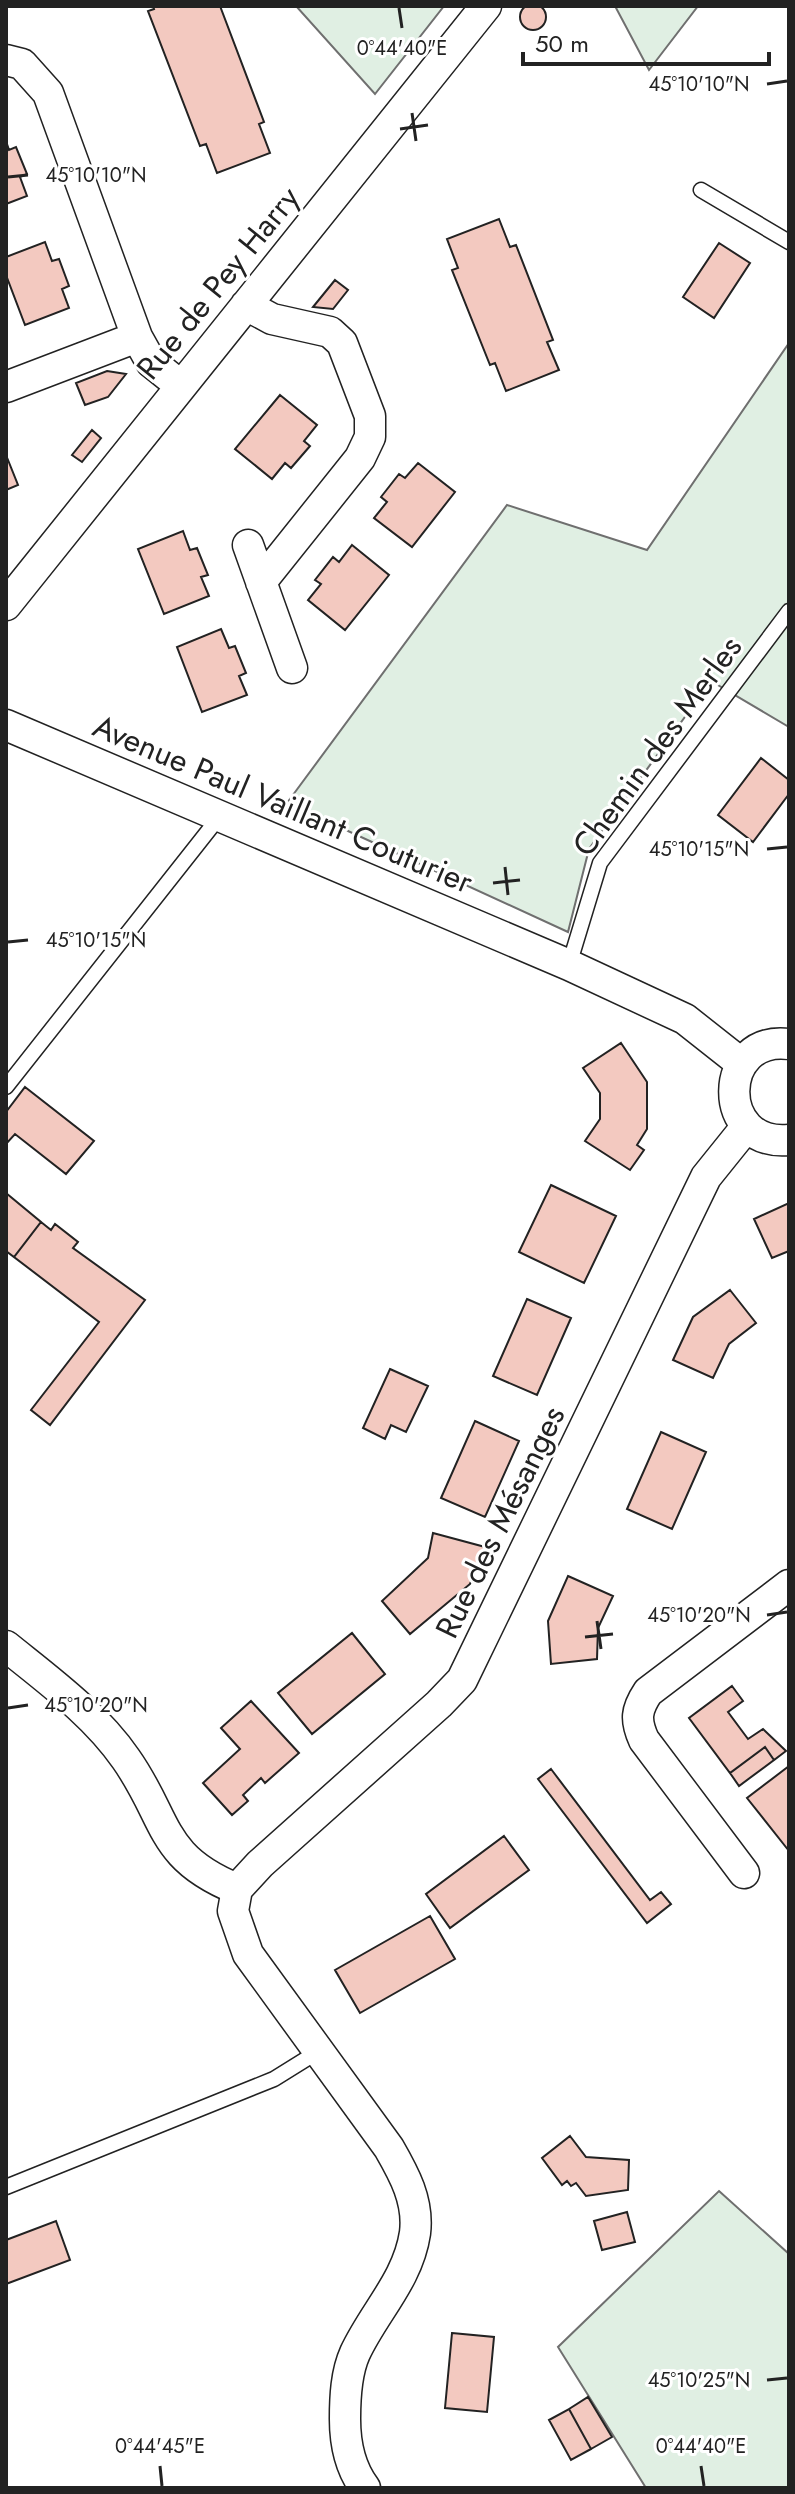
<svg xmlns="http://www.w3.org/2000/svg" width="795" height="2494" font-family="Jost,sans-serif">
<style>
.green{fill:#e0efe3;stroke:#6f6f6f;stroke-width:2}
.building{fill:#f3c9c0;stroke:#222;stroke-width:2}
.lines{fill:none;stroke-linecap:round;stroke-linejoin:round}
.lane-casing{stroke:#222;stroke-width:17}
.street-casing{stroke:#222;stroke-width:33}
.lane{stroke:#fff;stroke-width:14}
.street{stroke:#fff;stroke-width:30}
.ticks{fill:none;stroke:#222;stroke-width:3}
.labels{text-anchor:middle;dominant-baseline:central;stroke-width:6;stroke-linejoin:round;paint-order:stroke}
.street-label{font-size:32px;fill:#222;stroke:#fff}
.ticks-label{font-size:20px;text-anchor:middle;fill:#222;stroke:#fff;stroke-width:6;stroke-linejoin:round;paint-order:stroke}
</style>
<rect width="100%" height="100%" fill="#fff"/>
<!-- green -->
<path class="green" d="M296 6H444L375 94Z
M615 6H698L649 70Z
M789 343V727L711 681 589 849 568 932 287 803 507 505 647 550Z
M719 2191 789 2254V2488H646L558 2347Z"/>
<!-- building -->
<path class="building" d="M520 17a13 13 0 1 1 26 0a13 13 0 1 1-26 0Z
M153 6H220L264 122 259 124 270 153 217 173 206 144 200 146 148 11 154 9Z
M6 141 9 150 16 147 27 174 20 177 27 196 6 204Z
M499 219 510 247 516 245 553 340 547 342 559 370 506 391 495 363 490 365 452 270 458 268 447 239Z
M45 242 52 261 59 259 69 286 62 289 69 308 25 325 6 275V257Z
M719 243 750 263 714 318 683 297Z
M335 280 348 290 333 309 313 307Z
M107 371 126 374 108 397 85 405 76 383Z
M280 395 317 425 304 441 310 446 291 468 285 463 272 479 235 449Z
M92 430 101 438 82 462 72 455Z
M6 455 18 485 6 490Z
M418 463 455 492 412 547 374 518 387 502 381 497 399 474 405 478Z
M183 531 190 550 197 548 208 575 201 577 209 596 164 614 138 549Z
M352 545 389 575 345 630 308 600 321 584 315 580 333 557 339 562Z
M221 629 229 648 235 646 246 673 239 676 247 695 202 712 177 647Z
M761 758 789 780V794L753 842 718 815Z
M621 1043 647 1082V1129L637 1145 644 1150 630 1170 585 1141 600 1119V1093L583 1068Z
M25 1087 94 1141 66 1174 15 1134 6 1144V1112Z
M551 1185 616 1216 584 1283 519 1252Z
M6 1193 41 1222 14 1257 6 1251Z
M789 1203V1251L772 1258 754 1219Z
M41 1222 51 1230 55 1224 78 1242 73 1248 145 1300 50 1425 31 1410 99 1322 14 1257Z
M730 1290 756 1323 729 1344 713 1378 673 1360 693 1317Z
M527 1299 571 1318 537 1395 493 1376Z
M390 1369 428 1386 406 1432 391 1425 385 1439 363 1428Z
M475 1421 519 1441 485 1517 441 1498Z
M661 1432 706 1452 672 1529 627 1509Z
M433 1533 485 1547 470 1584 410 1634 382 1601 428 1558Z
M568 1576 613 1596 598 1628 597 1659 551 1664 548 1621Z
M352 1633 385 1674 312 1734 278 1693Z
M732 1686 743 1701 728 1712 748 1739 763 1729 786 1751 774 1760 765 1747 730 1773 689 1718Z
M251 1701 299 1753 265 1783 261 1778 243 1795 248 1801 232 1815 203 1783 240 1749 221 1728Z
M765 1747 774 1760 739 1786 730 1773Z
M789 1766V1851L747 1798Z
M551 1769 650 1900 661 1892 671 1904 647 1923 538 1779Z
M504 1836 529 1870 450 1928 426 1894Z
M430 1916 455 1959 360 2013 335 1970Z
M570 2136 586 2157 629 2160 628 2190 586 2196 576 2183 571 2186 567 2181 562 2185 542 2158Z
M627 2212 635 2242 602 2250 594 2221Z
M56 2221 70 2260 6 2284V2240Z
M452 2333 494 2337 487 2412 445 2408Z
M588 2397 612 2437 591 2449 569 2409Z
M569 2409 591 2449 571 2460 549 2420Z"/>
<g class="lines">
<!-- lane casing -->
<g class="lane-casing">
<path id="lane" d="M701 190 789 242
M569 965 600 863 789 611
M6 1087 220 816
M6 2187 274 2079 319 2051"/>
</g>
<!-- street casing -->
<g class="street-casing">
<path id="street" d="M6 60 22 64 48 93 137 337 151 362 181 386
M246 305 272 319 330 332 342 343 370 416V437L360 458 261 582
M6 387 137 337
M248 545 292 668
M6 605 486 6
M6 725 569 965 685 1019 742 1064
M789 1044C717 1035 715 1147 789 1140
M6 1646C48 1680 95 1714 126 1759 169 1820 158 1857 237 1889
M744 1873 644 1740C635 1720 636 1710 648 1692L789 1585
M237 1889 260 1864 439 1704 462 1680 706 1177 747 1126
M237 1889 233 1911 248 1954 389 2148C404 2174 419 2201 415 2233 408 2280 374 2312 355 2353 346 2373 345 2397 345 2419 345 2445 350 2468 365 2488"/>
</g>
<!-- lane -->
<use href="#lane" class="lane"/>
<!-- street -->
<use href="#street" class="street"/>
</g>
<!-- ticks -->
<path class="ticks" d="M399 8 402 28M767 84 787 81M412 113 416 141M400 129 428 125M8 177 28 175M767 849 787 847M505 867 508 895M493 883 520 880M8 942 28 940M767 1615 787 1612M597 1621 601 1649M585 1637 613 1634M8 1708 28 1705M767 2380 787 2378M160 2466 162 2486M701 2466 704 2486"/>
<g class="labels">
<!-- street labels -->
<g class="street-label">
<text transform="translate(218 283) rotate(-51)">Rue de Pey Harry</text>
<text transform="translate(657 746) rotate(-54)">Chemin des Merles</text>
<text transform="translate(283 804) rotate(23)">Avenue Paul Vaillant Couturier</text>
<text transform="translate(500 1522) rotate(-64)">Rue des Mésanges</text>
</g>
</g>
<g class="ticks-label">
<text x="402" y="55">0°44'40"E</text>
<text x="699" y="91">45°10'10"N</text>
<text x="96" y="182">45°10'10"N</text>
<text x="699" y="856">45°10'15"N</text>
<text x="96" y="947">45°10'15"N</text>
<text x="699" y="1622">45°10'20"N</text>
<text x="96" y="1712">45°10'20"N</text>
<text x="699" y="2387">45°10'25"N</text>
<text x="160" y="2453">0°44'45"E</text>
<text x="701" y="2453">0°44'40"E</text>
</g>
<!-- border -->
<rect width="795" height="2494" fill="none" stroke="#222222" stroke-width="16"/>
<!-- scale -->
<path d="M523 52v12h246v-12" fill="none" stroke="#222222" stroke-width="4"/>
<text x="535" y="52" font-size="24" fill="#222222" stroke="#ffffff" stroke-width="6" paint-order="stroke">50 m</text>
</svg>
